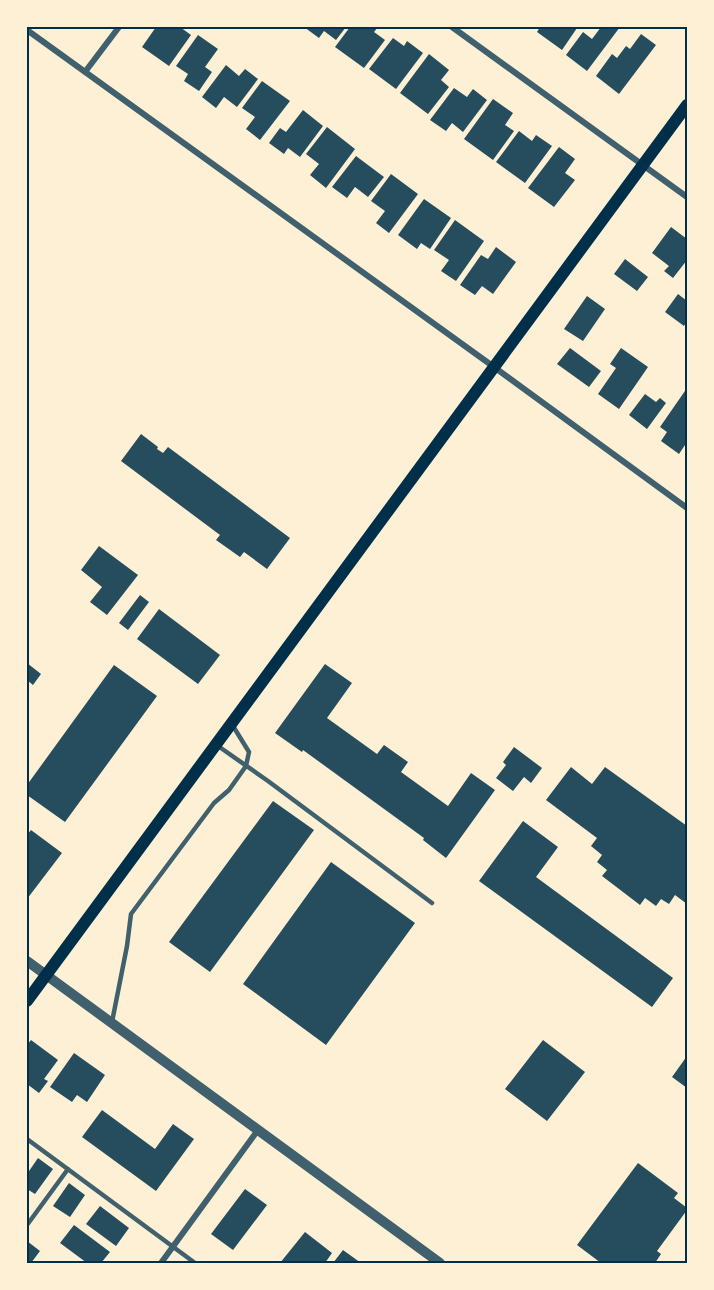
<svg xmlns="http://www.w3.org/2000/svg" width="714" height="1290" font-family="Signika,sans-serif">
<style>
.building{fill:#264d5e}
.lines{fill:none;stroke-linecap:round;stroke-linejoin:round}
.service{stroke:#3f606c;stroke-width:4.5}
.minor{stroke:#3f606c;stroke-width:6}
.tertiary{stroke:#3f606c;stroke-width:10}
.secondary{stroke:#003049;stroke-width:12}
.neatline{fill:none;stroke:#003049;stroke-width:2}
</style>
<rect width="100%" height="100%" fill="#fdf0d5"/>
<!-- building -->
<path class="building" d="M156 27H180L191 35 169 66 142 47Z
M304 27H346L336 40 324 31 319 38Z
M350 27H378L374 32 385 40 364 68 335 47Z
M540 27H575L577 28 562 50 537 32Z
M601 27H620L587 71 566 55 583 32 592 39Z
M641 34 656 45 619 94 596 76 612 54 617 58 626 46 630 49Z
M198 35 218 49 205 67 212 72 199 91 184 81 188 74 176 66Z
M393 38 404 46 407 41 423 53 396 89 369 69Z
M429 54 449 70 441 80 449 87 428 114 400 93Z
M226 65 239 76 245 69 258 79 237 107 224 97 216 108 202 97Z
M262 81 290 101 260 140 246 129 255 117 242 108Z
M454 88 467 97 473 89 487 100 463 132 452 123 446 131 430 120Z
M493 99 513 113 505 125 514 131 493 160 464 139Z
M303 110 323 126 300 157 288 148 284 154 269 143 280 128 286 132Z
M327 127 355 149 326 188 310 175 319 164 306 154Z
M519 131 532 141 536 135 552 146 525 183 496 162Z
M559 147 575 159 565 173 575 180 554 207 528 188Z
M356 156 384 177 368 197 355 187 347 198 332 187Z
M391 174 418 194 389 233 376 223 385 211 371 201Z
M424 199 451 218 430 249 421 243 417 249 398 235Z
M455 220 484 241 456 281 441 271 449 260 434 250Z
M671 227 687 239V260L673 278 664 271 669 266 652 253Z
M496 247 516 262 493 294 482 286 475 295 460 285 481 255 488 259Z
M625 259 648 277 637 291 614 274Z
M678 294 687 301V321L684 326 665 312Z
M587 296 605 309 583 341 564 329Z
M570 348 601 371 589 387 557 364Z
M621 348 648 367 619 409 598 394 616 368 610 364Z
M687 388V442L679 454 661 441 667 432 660 427Z
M645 394 656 402 660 398 666 403 647 429 629 415Z
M141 434 158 447 157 449 163 453 168 447 290 538 267 569 244 552 240 557 216 540 220 535 121 461Z
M99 546 138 575 107 615 90 602 102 587 81 570Z
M140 595 149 602 128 630 119 623Z
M159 609 220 655 198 684 137 639Z
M27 663 41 674 33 685 27 680Z
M325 664 352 683 327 718 377 754 384 745 408 762 401 772 448 806 471 773 495 790 446 858 423 840 424 838 303 750 302 752 275 733Z
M114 665 157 696 65 822 27 795V785Z
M514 747 542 768 531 783 524 777 513 791 496 778 506 765 503 762Z
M571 767 592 784 605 767 687 826V904L675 895 669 904 661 899 656 906 645 898 640 905 602 876 607 870 597 862 602 855 591 846 597 838 546 800Z
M273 801 314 830 210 972 169 942Z
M523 821 558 847 536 877 673 978 652 1007 479 881Z
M31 830 62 853 27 899V835Z
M331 862 415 923 326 1045 243 984Z
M31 1040 58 1060 44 1079 48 1081 39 1093 27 1084V1045Z
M543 1040 585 1072 547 1121 505 1089Z
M74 1053 105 1075 87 1102 77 1095 72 1102 50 1087Z
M687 1056V1088L672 1077Z
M102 1110 155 1149 173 1124 194 1139 156 1191 82 1137Z
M38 1158 53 1169 35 1194 27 1189V1174Z
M638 1163 678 1193 674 1198 687 1208V1210L657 1251 661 1254 655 1263H601L577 1245Z
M69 1183 85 1195 70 1217 53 1206Z
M245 1189 267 1205 233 1250 211 1234Z
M100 1206 129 1228 116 1246 86 1224Z
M74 1225 110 1252 101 1263H87L60 1243Z
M305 1232 332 1253 325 1263H280Z
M27 1241 40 1251 31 1263H27Z
M343 1250 361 1263H333Z"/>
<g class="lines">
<!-- service -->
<path class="service" d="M218 746 268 781 432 903
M112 1022 127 946 131 914 214 803 229 790 246 766 249 752 233 726
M27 1139 195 1263
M27 1225 68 1169"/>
<!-- minor -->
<path class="minor" d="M452 27 687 197
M27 30 494 367 687 508
M85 72 119 27
M161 1263 258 1130"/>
<!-- tertiary -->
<path class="tertiary" d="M27 961 440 1263"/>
<!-- secondary -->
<path class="secondary" d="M27 1001 687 105"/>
</g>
<!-- border -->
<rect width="714" height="1290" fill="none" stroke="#fdf0d5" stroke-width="57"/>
<rect x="28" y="28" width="658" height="1234" class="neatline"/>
</svg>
